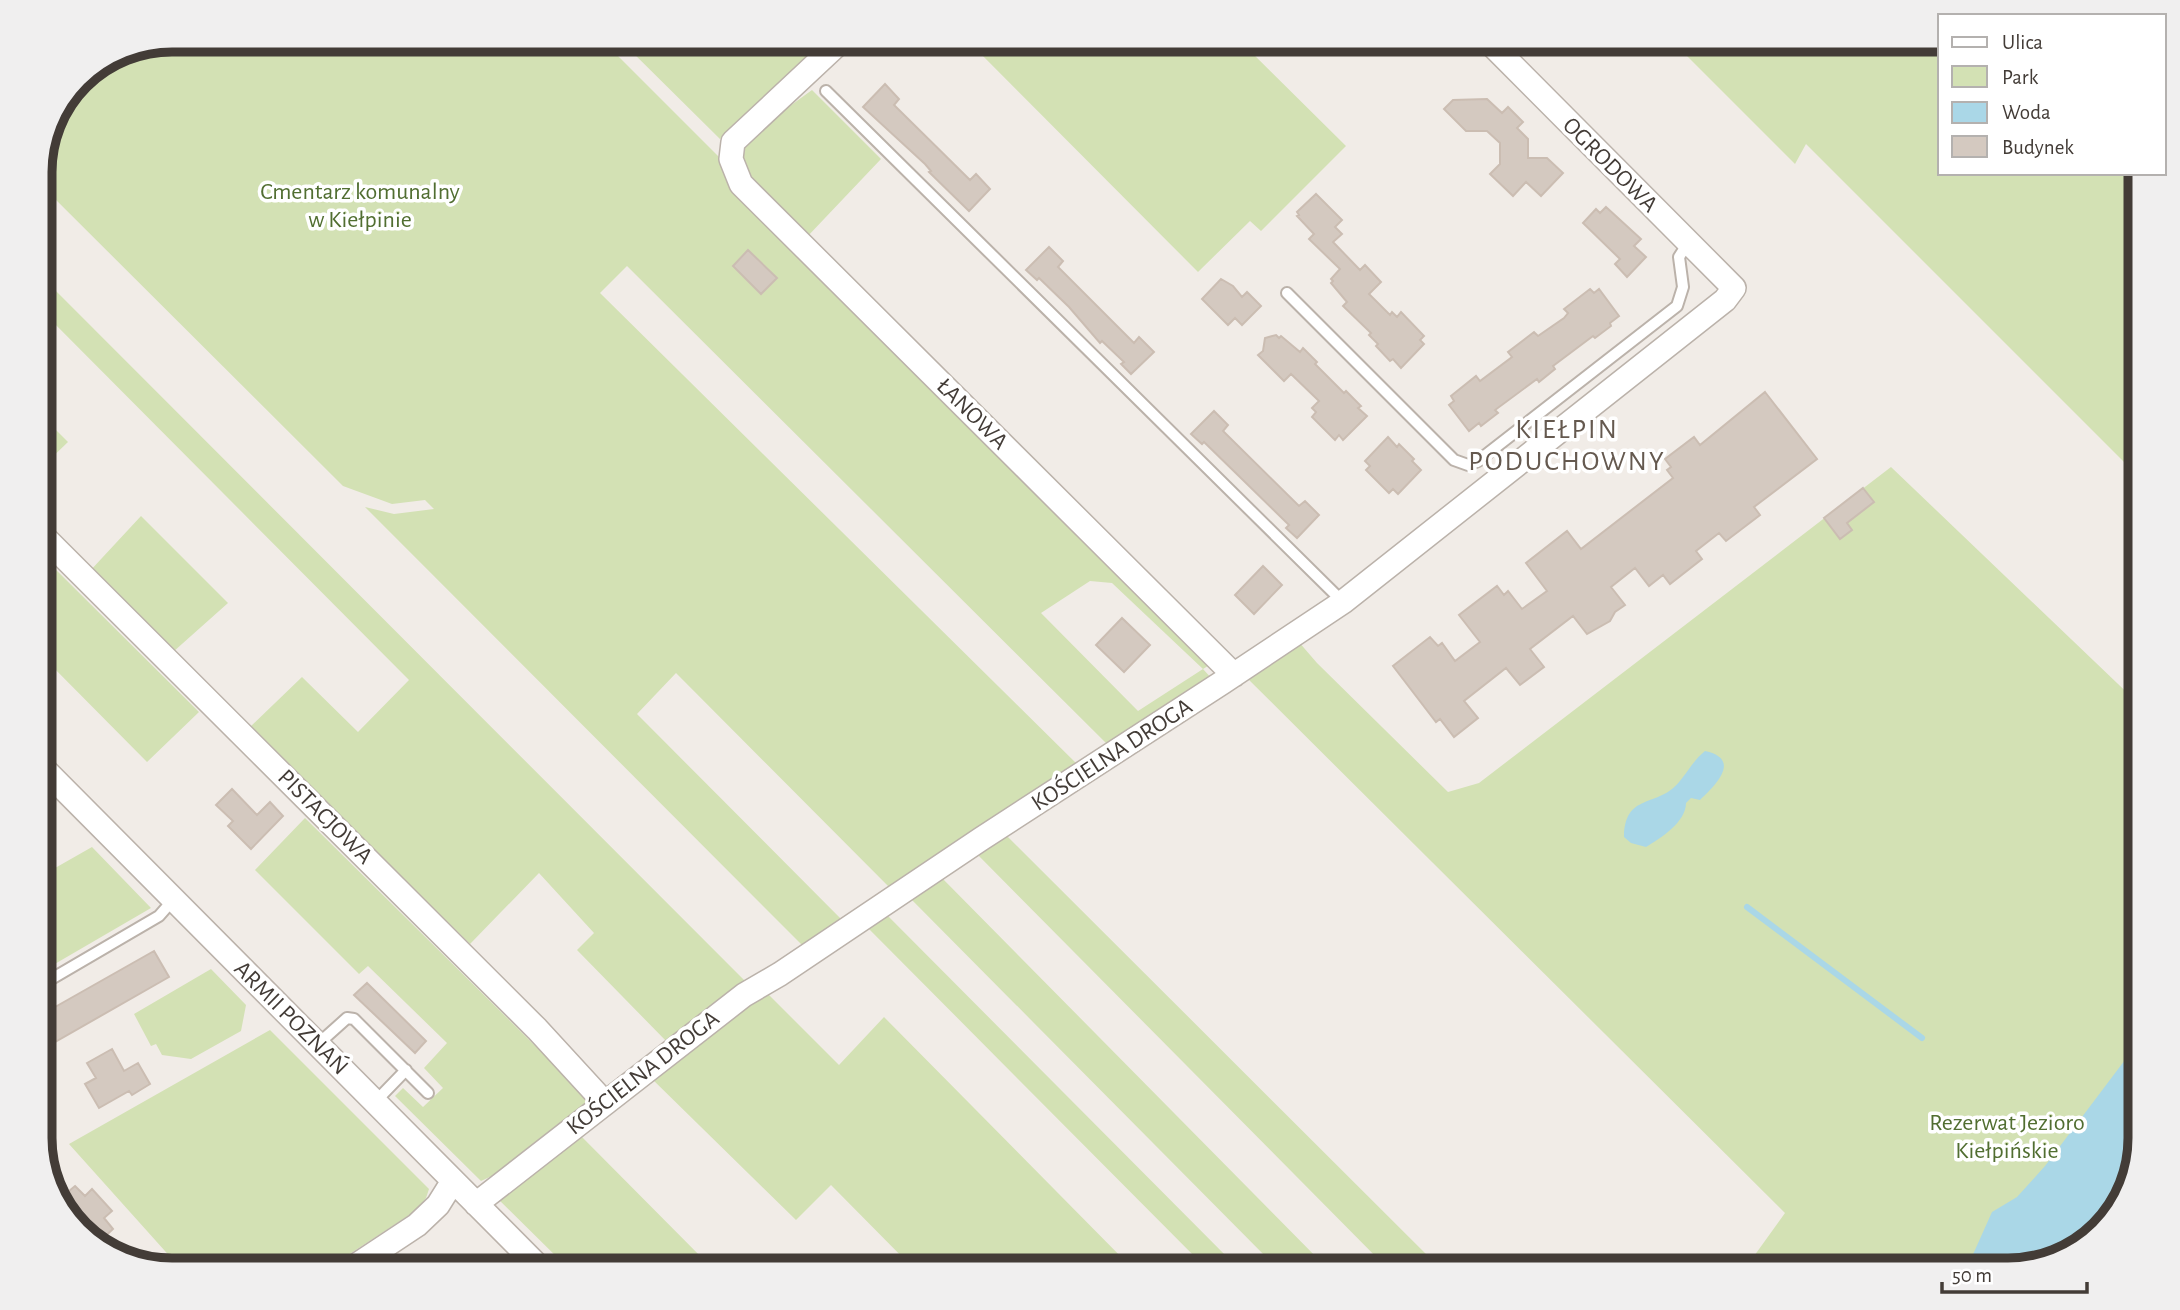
<svg xmlns="http://www.w3.org/2000/svg" width="2180" height="1310" font-family="'Alegreya Sans',sans-serif">
<style>
.green{fill:#d3e1b4;fill-rule:evenodd}
.water{fill:#aad7e7}
.lines{fill:none;stroke-linecap:round;stroke-linejoin:round}
.stream{stroke:#aad7e7;stroke-width:6}
.building{fill:#d4c9c0;stroke:#cbbdb2;stroke-width:2}
.lane-casing{stroke:#bbb2aa;stroke-width:14}
.street-casing{stroke:#bbb2aa;stroke-width:26}
.lane{stroke:#fff;stroke-width:10}
.street{stroke:#fff;stroke-width:23}
.labels{text-anchor:middle;dominant-baseline:central;stroke-width:7;stroke-linejoin:round;paint-order:stroke}
.street-label{font-size:24px;fill:#433c37;stroke:#fff}
.park-label{font-size:24px;fill:#516e31;stroke:#fff}
.quarter-label{font-size:28px;letter-spacing:2px;fill:#65594f;stroke:#fff}
.rim{fill:none;stroke:#433c37;stroke-width:9}
</style>
<rect width="100%" height="100%" fill="#f1ece7"/>
<!-- green -->
<path class="green" d="M173 40H602L726 164 725 178 1211 664 1203 669 1213 680 1110 747 627 266 600 293 1079 766 892 890 676 673 637 714 845 923 805 948 365 507 394 514 434 509 425 500 392 504 343 486 41 185V165L79 79 123 50ZM1090 581 1112 583 1203 669 1138 711 1041 613Z
M620 40H832L746 121 720 139Z
M967 40H1239L1346 146 1261 231 1250 221 1198 272Z
M1671 40H1940V173H2139L2140 478 1806 144 1795 164Z
M812 90 881 159 806 238 741 172 738 150 772 119Z
M41 276 748 984 668 1043 577 950 594 933 539 873 470 944 249 728 302 677 358 732 409 680 41 310Z
M41 415 68 442 41 468Z
M1891 467 2140 705V1137L2122 1204 2074 1252 2007 1270H1744L1785 1213 1245 676 1298 641 1317 663 1448 792 1479 783Z
M141 516 228 603 173 652 89 572Z
M41 555 199 712 147 762 41 655Z
M305 818 592 1102 509 1168 481 1181 395 1096 403 1088 423 1107 443 1088 424 1068 447 1043 368 966 359 974 255 870Z
M1005 834 1442 1270H1389L975 852Z
M92 847 151 908 41 972V876Z
M941 877 1329 1270H1279L910 898Z
M885 913 1240 1270H1208L866 926Z
M211 969 246 1005 241 1031 191 1059 162 1055 156 1044 151 1046 134 1014Z
M766 992 839 1065 884 1017 1134 1270H915L831 1185 796 1220 650 1077Z
M270 1030 429 1189 426 1198 417 1210 325 1270H182L69 1144Z
M579 1134 714 1270H570L497 1198Z"/>
<!-- water -->
<path class="water" d="M1705 751C1742 759 1716 785 1700 800L1691 798 1686 803C1686 822 1661 838 1646 847L1631 843 1624 837C1625 797 1650 806 1672 789 1683 781 1691 762 1705 751Z
M2140 1040V1137L2122 1204 2074 1252 2007 1270H1966L1992 1212 2017 1197 2045 1166Z"/>
<g class="lines">
<!-- stream -->
<path class="stream" d="M1747 907 1922 1038"/>
</g>
<!-- building -->
<path class="building" d="M885 84 899 99 894 105 970 180 976 174 990 189 969 211 929 172 931 171 925 164 863 107Z
M1487 99 1502 113 1508 107 1523 122 1517 128 1528 139V158H1547L1563 173 1541 196 1526 182 1513 196 1490 174 1500 164V143L1487 131H1466L1444 109 1453 100Z
M1316 194 1342 220 1335 227 1342 234 1333 242 1360 270 1365 265 1381 282 1369 294 1390 315 1392 312 1397 317 1401 312 1424 336 1420 340 1424 344 1401 368 1393 359 1390 361 1376 346 1378 344 1369 335 1371 333 1343 306 1347 302 1331 283 1333 281 1331 279 1340 269 1309 239 1314 234 1297 216 1299 215 1297 212Z
M1606 207 1641 239 1634 246 1646 257 1627 277 1615 264 1620 259 1583 223 1596 209 1600 213Z
M1049 247 1063 261 1058 267 1134 343 1139 337 1154 352 1131 374 1121 364 1124 362 1102 341 1100 343 1069 307 1039 278 1037 280 1026 270Z
M748 250 777 278 761 294 733 266Z
M1221 279 1233 286 1242 297 1247 292 1261 306 1242 325 1235 318 1228 325 1202 299Z
M1590 289 1594 293 1599 289 1619 316 1610 323 1611 326 1595 338 1593 336 1553 366 1555 369 1539 382 1537 379 1495 410 1498 413 1481 426 1479 423 1469 431 1449 405 1454 401 1451 396 1476 376 1480 381 1512 357 1508 352 1534 332 1538 336 1564 318 1568 313 1564 309Z
M1276 335 1279 338 1281 336 1300 352 1303 348 1317 362 1315 364 1344 393 1346 391 1361 406 1358 408 1367 416 1343 440 1339 435 1335 440 1312 417 1316 412 1312 408 1319 401 1291 374 1284 381 1258 355 1263 351 1265 338Z
M1765 392 1817 459 1754 507 1760 515 1726 541 1719 533 1696 551 1702 559 1670 584 1663 575 1649 586 1635 568 1611 587 1625 605 1615 612 1610 621 1587 634 1573 616 1530 649 1544 667 1520 685 1506 668 1464 701 1478 718 1454 737 1440 719 1436 722 1393 666 1430 637 1438 646 1442 643 1455 661 1480 642 1459 615 1497 586 1504 595 1508 591 1522 609 1547 591 1526 563 1567 531 1581 549 1673 478 1667 470 1671 467 1665 459 1694 437 1700 445Z
M1214 411 1228 425 1223 431 1299 506 1305 501 1319 515 1297 538 1286 528 1289 525 1204 442 1202 444 1191 434Z
M1388 437 1397 447 1399 444 1414 459 1412 461 1421 470 1398 494 1393 489 1389 493 1366 470 1370 466 1365 461Z
M1863 488 1874 502 1847 523 1852 530 1840 539 1824 518Z
M1263 566 1282 585 1254 614 1235 595Z
M1122 618 1150 645 1124 672 1096 645Z
M232 789 257 815 270 802 283 816 251 849 228 826 233 821 216 805Z
M154 951 169 977 41 1050V1015Z
M367 983 426 1041 415 1053 354 995Z
M112 1049 124 1071 138 1063 150 1084 132 1095 129 1091 99 1108 85 1084 96 1078 87 1063Z
M75 1186 85 1196 92 1189 112 1211 104 1218 113 1229 98 1243 58 1204 57 1201Z"/>
<g class="lines">
<!-- lane casing -->
<g class="lane-casing">
<path id="lane" d="M826 91 1343 602
M1287 293 1454 460 1468 465 1478 461 1677 306 1683 287 1679 257 1688 243
M41 985 159 916 173 900
M318 1044 347 1018 354 1019 428 1093
M375 1102 406 1070"/>
</g>
<!-- street casing -->
<g class="street-casing">
<path id="street" d="M842 40 733 142 731 159 741 184 1234 675
M41 534 537 1029 605 1103
M41 766 542 1270
M476 1204 744 995 780 974 981 839 1223 682 1343 602 1725 300 1734 288 1487 40
M349 1270 417 1225 438 1205 453 1181"/>
</g>
<!-- lane -->
<use href="#lane" class="lane"/>
<!-- street -->
<use href="#street" class="street"/>
</g>
<g class="labels">
<!-- street labels -->
<g class="street-label">
<text transform="translate(1610 165) rotate(45)">OGRODOWA</text>
<text transform="translate(972 414) rotate(45)">ŁANOWA</text>
<text transform="translate(1112 755) rotate(-33)">KOŚCIELNA DROGA</text>
<text transform="translate(325 817) rotate(45)">PISTACJOWA</text>
<text transform="translate(291 1018) rotate(45)">ARMII POZNAŃ</text>
<text transform="translate(643 1073) rotate(-38)">KOŚCIELNA DROGA</text>
</g>
<!-- park labels -->
<g class="park-label">
<text x="360" y="192">Cmentarz komunalny<tspan x="360" dy="28">w Kiełpinie</tspan></text>
<text x="2007" y="1123">Rezerwat Jezioro<tspan x="2007" dy="28">Kiełpińskie</tspan></text>
</g>
<!-- quarter labels -->
<g class="quarter-label">
<text x="1567" y="430">KIEŁPIN<tspan x="1567" dy="32">PODUCHOWNY</tspan></text>
</g>
</g>
<!-- crop -->
<path d="M0 0H2180V1310H0ZM172 52H2008A120 120 0 0 1 2128 172V1138A120 120 0 0 1 2008 1258H172A120 120 0 0 1 52 1138V172A120 120 0 0 1 172 52Z" fill="#f0efef" fill-rule="evenodd"/>
<path class="rim" d="M172 52H2008A120 120 0 0 1 2128 172V1138A120 120 0 0 1 2008 1258H172A120 120 0 0 1 52 1138V172A120 120 0 0 1 172 52Z"/>
<!-- legend -->
<rect x="1938" y="14" width="228" height="161" fill="#ffffff" stroke="#b4b1af" stroke-width="2"/>
<rect x="1952" y="37" width="35" height="10" fill="#ffffff" stroke="#b4b1af" stroke-width="2"/>
<text x="2002" y="49" font-size="21" fill="#433c37">Ulica</text>
<rect x="1952" y="66" width="35" height="21" fill="#d3e1b4" stroke="#b4b1af" stroke-width="2"/>
<text x="2002" y="84" font-size="21" fill="#433c37">Park</text>
<rect x="1952" y="102" width="35" height="21" fill="#aad7e7" stroke="#b4b1af" stroke-width="2"/>
<text x="2002" y="119" font-size="21" fill="#433c37">Woda</text>
<rect x="1952" y="136" width="35" height="21" fill="#d4c9c0" stroke="#b4b1af" stroke-width="2"/>
<text x="2002" y="154" font-size="21" fill="#433c37">Budynek</text>
<!-- scale -->
<path d="M1942 1282v10h145v-10" fill="none" stroke="#433c37" stroke-width="3.5"/>
<text x="1952" y="1282" font-size="21" fill="#433c37" stroke="#ffffff" stroke-width="5" paint-order="stroke">50 m</text>
</svg>
